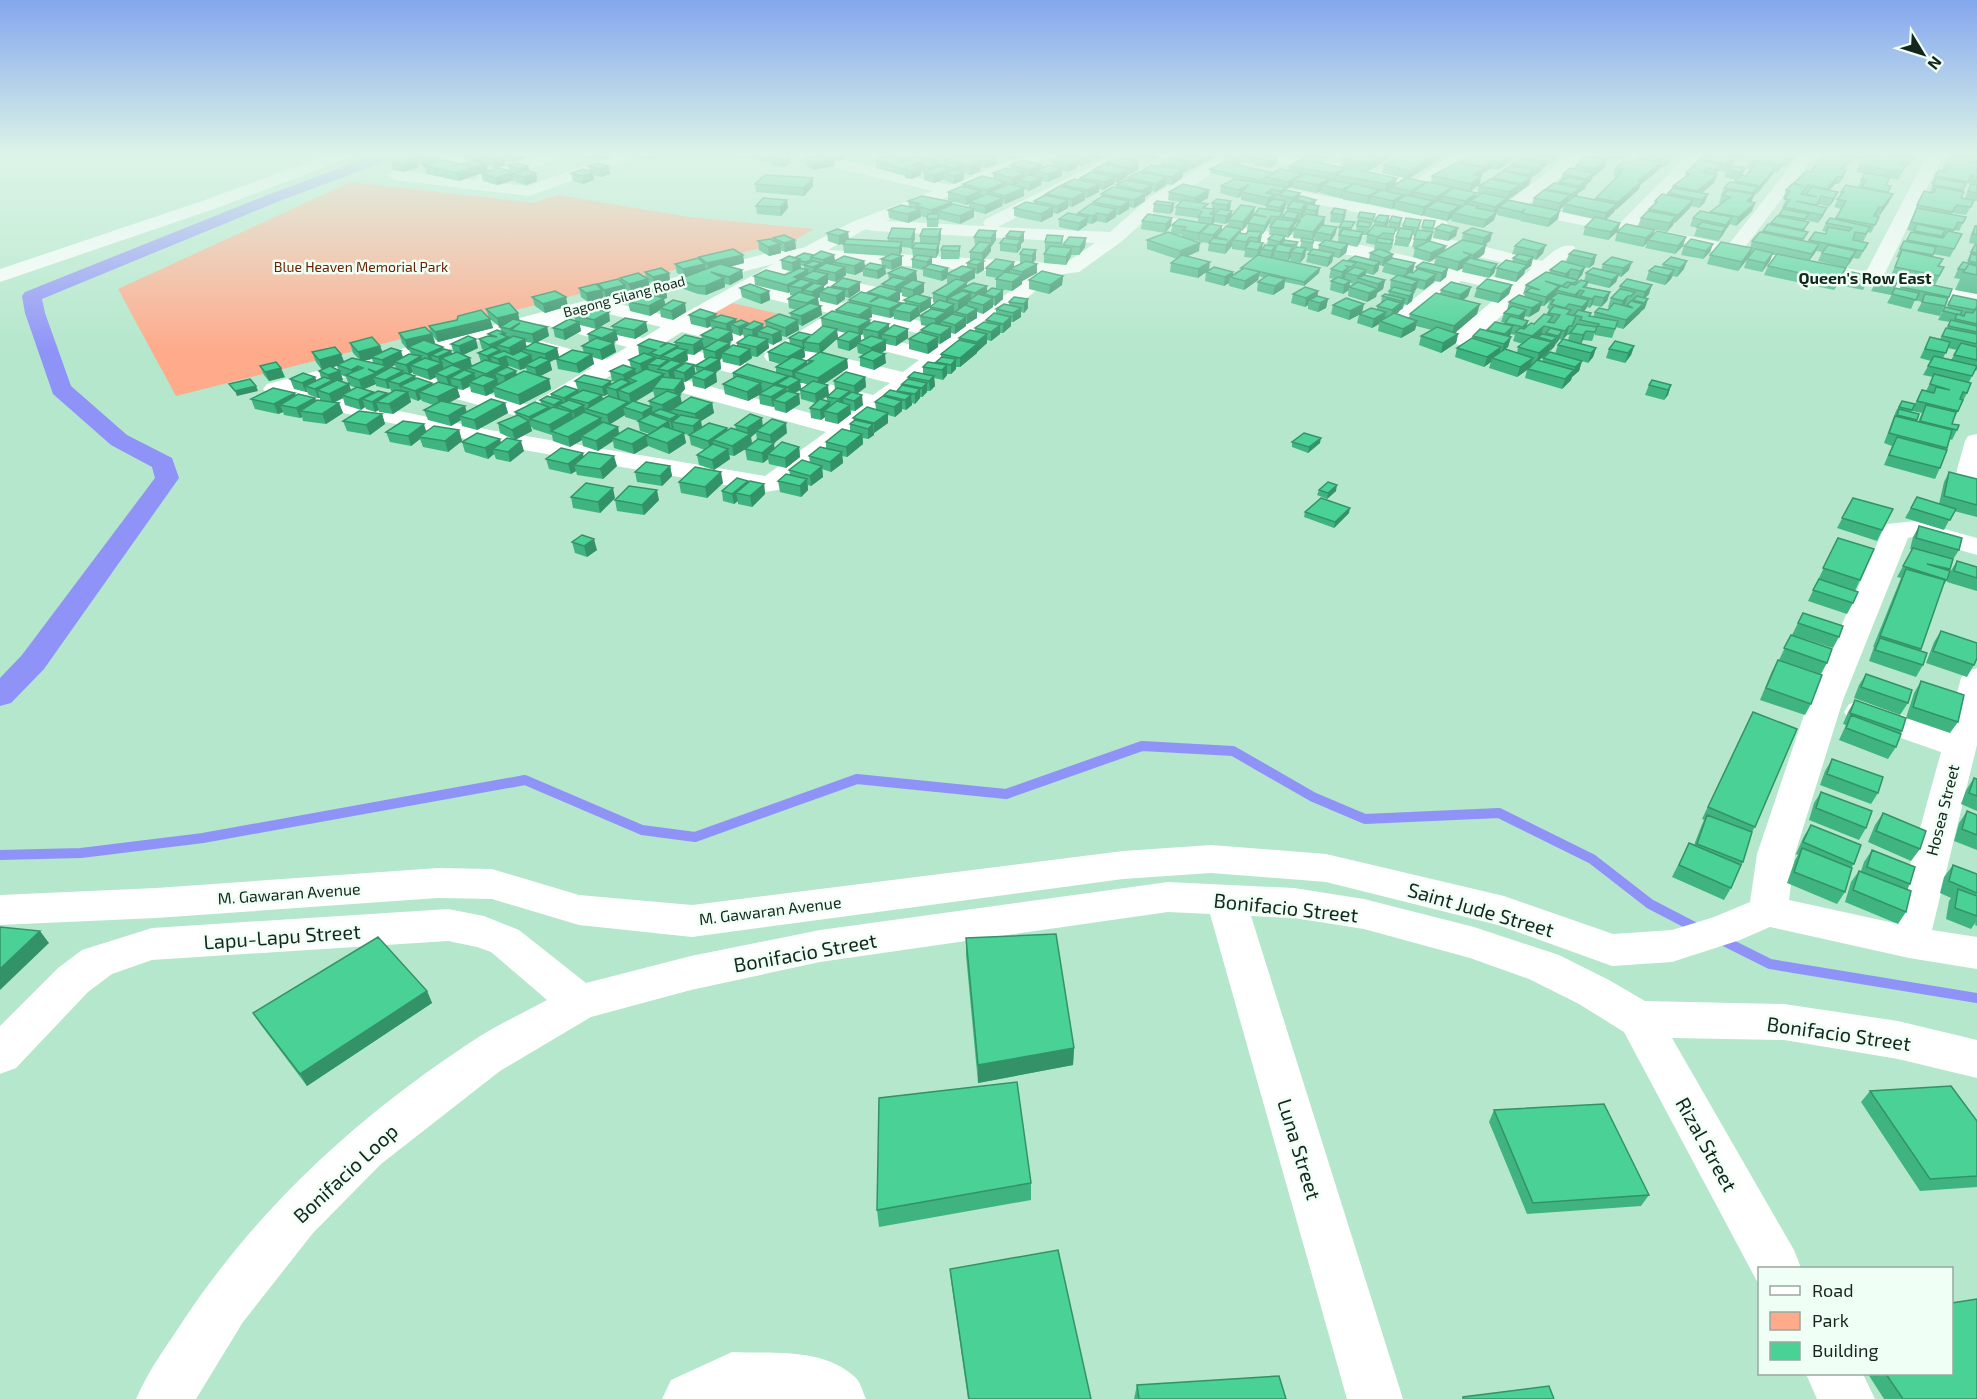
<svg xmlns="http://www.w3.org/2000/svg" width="1977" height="1399" font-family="'Exo 2',sans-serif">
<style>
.green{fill:#ffaa8b}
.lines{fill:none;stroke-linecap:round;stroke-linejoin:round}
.stream{stroke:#8f93f8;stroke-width:10}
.canal{fill:#8f93f8;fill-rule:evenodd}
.minor{fill:#fff;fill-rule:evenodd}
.wall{fill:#40b480;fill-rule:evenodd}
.shaded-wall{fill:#349268}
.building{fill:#4ad195;stroke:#349268;stroke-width:1.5}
.labels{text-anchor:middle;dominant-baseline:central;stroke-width:5;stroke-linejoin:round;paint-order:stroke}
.far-park-label{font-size:14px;fill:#672204;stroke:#f0fff6}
.far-street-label{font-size:14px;fill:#13271d;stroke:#f0fff6}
.far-quarter-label{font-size:16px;font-weight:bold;fill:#13271d;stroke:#f0fff6}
.street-label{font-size:16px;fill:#13271d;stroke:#f0fff6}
.near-street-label{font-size:20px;fill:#13271d;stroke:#f0fff6}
</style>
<rect width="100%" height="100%" fill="#b4e7cb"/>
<!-- green -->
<path class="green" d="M351 182 533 203 558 195 689 217 814 229 796 239 176 396 118 289Z
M728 302 788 316 765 330 704 315Z"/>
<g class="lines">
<!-- stream -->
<path class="stream" d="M0 855 81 853 203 838 525 780 642 830 695 837 857 779 1006 794 1142 746 1233 751 1313 797 1365 819 1499 813 1592 859 1650 904 1700 930
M1718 938 1770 964 1977 998"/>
<!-- canal -->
<path class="canal" d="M375 155H397L395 158 282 200 42 299 45 313 71 386 127 435 172 458 179 478 44 669 11 703 0 706V678L22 655 155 478 152 467 111 445 53 394 25 313 22 296 25 292 270 194Z"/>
<!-- minor -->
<path class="minor" d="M327 155H350L348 158 217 208 0 282V269L205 200Z
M432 155H459L466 160 458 165 434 158Z
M538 155H562L560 158 492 182 528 186 613 155H637L635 158 529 196 395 180 387 175 395 170 476 180 478 175Z
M814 155H823L949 185 1025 155H1048L1046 158 886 221 985 226 983 223 986 219 1114 155H1135L998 227 1110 232 1150 197 1222 155H1242L1162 205 1151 215 1362 245 1515 282 1531 269 1466 254 1397 244 1390 242 1388 238 1390 234 1397 232 1466 242 1542 261C1552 253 1560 243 1574 246L1576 250 1470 344 1462 345 1454 344 1451 339 1454 334 1504 291 1461 281 1404 325 1397 327 1390 325 1386 321 1390 317 1443 276 1362 257 1141 224 1121 242 1079 272 1056 275 784 489 765 492 490 444 296 403 288 401 284 396 286 393 275 396 267 394 263 389 267 384 764 254 803 248 852 222 933 191 812 162 810 159ZM866 229 873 231 1095 243 1067 262 1051 263 828 250ZM809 260 1033 274 985 310 816 274 809 276 806 280 809 284 816 286 973 320 959 330 864 308 868 303 865 299 858 297 843 303 763 285ZM773 264 676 318 619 304 765 266ZM748 294 829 313 781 343 697 323ZM594 310 597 311 661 327 643 338 565 318ZM850 317 946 340 932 350 836 326ZM541 324 627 347 607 359 515 334 507 336 504 341 507 346 591 368 529 405 415 373 407 375 404 380 407 385 531 420 542 417 613 374 826 432 765 476 490 430 299 390ZM682 332 766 353 764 356 767 361 775 363 787 358 890 383 873 395 664 343ZM822 335 919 360 903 372 802 348ZM649 352 859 406 840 421 629 365Z
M1260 155H1293L1415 180 1452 155H1471L1432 184 1449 187 1451 191 1449 195 1443 196 1268 160Z
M1569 155H1587L1529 204 1621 222 1688 155H1705L1637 226 1729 244 1799 155H1815L1745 247 1866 272 1927 155H1943L1884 275 1977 294V306L1508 210 1505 206 1508 202Z
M1257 182 1439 219 1445 220 1448 224 1445 228 1439 229 1251 191 1249 187 1251 183Z
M1977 434V488L1959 483 1955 477 1965 441 1968 436Z
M1915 521 1977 538V555L1914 537 1908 538 1843 700 1795 854 1789 900 1894 923 1941 752 1849 720 1844 712 1849 704 1861 701 1947 730 1961 678 1966 671 1977 668V745L1932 930 1977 937V969L1909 958 1770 927 1740 940 1672 962 1612 966 1498 925 1326 882 1211 873 1123 879 692 937 579 925 492 899 438 898 156 918 0 925V895L156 888 438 868 492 869 579 895 692 905 1123 851 1211 845 1326 854 1504 896 1613 934 1672 930 1714 917 1750 902 1757 854 1809 700 1883 530 1887 524Z
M1168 882 1294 888 1364 899 1474 927 1559 955 1609 980 1645 1001 1784 1004 1898 1021 1977 1040V1078L1898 1059 1784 1040 1672 1038 1794 1250 1801 1268H1760V1287L1624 1032 1579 1004 1529 979 1470 958 1364 929 1294 918 1251 916 1403 1399H1347L1210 914 1168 912 820 962 691 990 591 1017 500 1071 381 1164 313 1233 243 1322 196 1399H136C148 1371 166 1347 183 1321 257 1209 356 1118 468 1044 493 1027 521 1014 547 1000L491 952 477 947 448 941 152 960 112 974 88 992 16 1068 0 1074V1026L58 968 82 950 152 928 448 909 484 916 519 930 586 983 691 956 820 930Z
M732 1352C774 1354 823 1347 856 1378 861 1383 863 1393 866 1399H662L671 1380Z
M1806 1374H1863L1875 1399H1817Z"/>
</g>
<!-- wall -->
<path class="wall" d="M411 155H440L424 166 418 164 419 167 403 172 393 170 391 162 412 158Z
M464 155H523L524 159 513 162 505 160 506 165 495 168 487 165 488 171H510L508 165 528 166 529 171 536 173 537 181 526 185 515 182 513 174 514 180 497 185 483 181 481 173 459 181 427 174 425 166 466 164V163L469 162 465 161Z
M576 155H609L610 158 599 161Z
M637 155H659V156L649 160 637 157Z
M730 155H788L790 156 791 163 783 167 772 165 771 160 762 163 751 158 730 157Z
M821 155H846V158L839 161H835V166L813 170 806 165V158Z
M878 155H955L959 156 958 155H995L997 164 985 168 981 167V171L970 175 964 173V180L954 184 945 181V179L934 183 924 180V173L921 172V175L911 179 905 178V176L876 168V161L879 160Z
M1004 155H1028L1014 160 1004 157Z
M1059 155H1108L1096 161 1091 160V162L1082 166 1077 165V168L1068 172 1062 171V176L1048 182 1042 181 1041 185 1029 191 1024 189V196L1005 204 1003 203 1002 206 985 214 974 211V217L960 224 939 219 938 227H927V218L921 216V217L908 223 889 218 888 210 909 207 908 201 952 202V205L969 208V204L966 205 948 200V192L963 187V184L993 179V173L1010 169V165L1042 168 1052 166 1053 161 1059 158Z
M1135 155H1162L1152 161 1138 159V170L1129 175H1127V177L1117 183 1114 182V184L1103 190 1099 189V192L1087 198H1085V200L1072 207 1068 206V208L1057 214 1053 213V216L1041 222 1014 216V208L1034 203V201L1046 196V194L1062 187V185L1080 180V178L1093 172V170L1106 165V163L1135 157Z
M1175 155H1219L1216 156V157L1205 163 1202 162V164L1191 169H1188V171L1183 173 1182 178 1172 185 1166 184V185L1155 192 1152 191 1151 193 1145 197V201L1134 208 1129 207V209L1119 215H1116V217L1106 223 1097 221 1092 224 1087 223V225L1078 231 1059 227V219L1077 215 1078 213 1093 204V202L1101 197V194L1116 187V185L1128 180V178L1141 173 1142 171 1160 166 1161 163 1171 159V157Z
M1227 155H1275V156L1278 157 1276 164 1269 168 1254 165V161L1250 163 1242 162 1238 165 1273 173 1288 171 1289 166 1345 168V170L1397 178 1396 184 1405 178 1382 173 1384 165 1403 155H1447L1442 158H1439V160L1409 178 1425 184 1431 183 1432 176 1458 163 1459 162 1471 155H1519L1498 170 1490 169 1482 174 1480 184 1470 191 1476 197 1480 194H1477L1479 186 1493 180V178L1504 172V170L1512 166V164L1522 160 1523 157 1526 155H1561L1557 157 1551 163H1549L1548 164 1541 169V171L1534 176H1532L1529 185 1519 192 1518 193 1507 200H1506V202L1532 205 1534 198 1546 190V189L1559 184 1563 174 1575 169 1576 166 1607 160 1605 167 1592 177 1591 181 1586 185 1585 189 1578 193 1577 196 1596 200V198L1614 180 1616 176 1613 175 1616 168 1644 159 1646 155H1676L1671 160H1669L1668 164 1663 167H1660L1659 170 1640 185 1639 189 1615 210 1614 212 1606 220 1620 223 1618 231 1608 240 1583 235 1585 227 1594 219 1562 212 1564 206 1558 211V219L1548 227 1520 221 1521 219 1519 220 1497 215 1498 211 1496 212 1494 220 1483 228 1451 221 1452 218 1447 221 1424 216 1425 214 1422 216 1394 209V208L1392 209 1369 204V203L1367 204 1342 199V197L1340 198 1320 193 1321 191 1317 193 1292 188 1293 186 1286 189V191L1300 193V197L1315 205 1319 206 1317 215 1324 225 1337 227 1335 235 1331 241 1338 242 1339 227 1341 223 1330 222 1331 213 1346 210 1345 218 1343 221 1353 230 1356 231 1357 225H1356L1358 217 1375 214 1373 222 1371 227H1370L1369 232 1374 226V221L1389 216 1388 224 1386 227H1388L1389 222 1402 218 1400 226 1397 231H1395L1392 248 1389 252 1393 254 1392 258 1413 273 1415 272 1416 267 1434 264 1436 258 1429 262 1413 257 1415 248H1416L1412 247 1415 236 1412 235 1408 247 1394 245 1396 237 1402 229 1403 226 1421 220 1419 230H1422L1424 220 1435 221 1431 240 1430 242 1446 246 1444 251 1462 240 1463 233H1492L1490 241 1484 245H1486L1484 254 1476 260 1497 264 1494 273 1489 278 1462 272 1463 268 1457 271 1448 268 1446 277 1440 282 1434 281V282L1424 290 1417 288 1413 292 1412 301 1407 305 1403 304V308L1396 314 1409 318 1410 314 1440 294 1441 290 1471 287 1468 296 1463 300 1477 314 1455 333 1458 334 1456 343 1441 353 1419 345 1421 336 1432 330 1416 326 1415 330 1401 338 1378 331 1379 324 1372 328 1357 323 1359 315 1349 320 1331 314 1333 305 1362 313 1377 309V306L1381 303 1382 296 1388 295 1389 291 1391 289 1390 288 1391 280 1397 276 1382 272 1384 266 1379 265 1378 271 1373 275 1366 273 1365 275 1385 280 1383 289 1377 293 1376 297 1367 302 1348 296 1349 287 1354 284 1350 283 1349 290 1343 294 1330 290 1331 281 1335 279 1329 278 1331 269 1349 262V260L1369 259 1370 253 1376 251 1374 250 1375 245 1366 243 1367 235H1362L1361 240 1357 247 1348 245 1346 253 1339 258 1333 257 1332 262 1327 267 1306 262 1308 254 1311 251H1306L1305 257 1300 263 1290 261 1291 257 1288 261 1320 268 1319 273 1304 286 1285 282 1284 288 1273 295 1257 291 1258 282 1264 278 1259 276 1258 280 1244 290 1229 286V283L1224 286 1205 281 1206 272 1198 278 1170 272 1171 263 1177 259 1147 249V240L1182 237V235L1171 233 1172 225 1198 222V218L1175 215 1176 207 1180 202 1168 200 1169 192 1209 190 1208 198 1200 202 1207 208 1212 209V203L1231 201 1230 209 1229 211H1232L1231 217 1255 215V214L1265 209 1266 206 1241 200V196L1238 198 1220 193 1221 186 1240 180 1210 173V169L1223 163 1224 157ZM1286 205 1289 206 1287 208V211L1283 216V211L1285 209ZM1214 222 1225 224 1228 222 1227 226 1222 231V226L1213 225ZM1297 223 1296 227 1294 229 1293 238 1302 239 1300 247H1297L1298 242 1285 240V237L1288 238 1294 230V226ZM1248 224 1247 232H1248L1246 234 1241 233V231H1242ZM1269 224 1271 225 1270 227 1269 235H1272L1268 239 1267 245 1262 248 1260 242 1262 234H1263ZM1315 237 1314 241 1323 242 1319 245 1318 250H1312L1313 248V240ZM1193 240 1198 241 1199 240V242L1209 243 1208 251 1225 254 1232 246V249L1245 251 1244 257 1254 258 1241 268V270L1233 275 1209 270 1187 256 1199 251Z
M1292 155H1334L1319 162 1292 157Z
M1348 155H1394L1367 172 1341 166 1342 158Z
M1598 155H1629L1618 160 1597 157Z
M1704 155H1749L1744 161 1737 159 1725 172 1719 171 1715 174 1717 175 1714 183 1701 193 1705 202 1699 208 1691 206 1675 223 1674 222 1673 225 1667 232 1638 226 1641 218 1648 211 1649 209 1654 205 1655 201 1667 195 1672 189 1673 186 1685 177 1686 173Z
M1751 155H1794L1792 161 1787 167 1782 166 1777 173 1774 172 1757 194 1756 193 1751 202 1755 203 1752 211 1736 226 1730 224 1725 231 1723 235 1718 241 1694 236 1697 228 1690 226 1693 218 1710 213 1721 204 1719 203 1724 188 1734 183 1736 180 1724 177 1727 170 1745 168 1742 175 1746 176 1752 169 1746 168Z
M1822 155H1917L1910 166H1906L1898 180 1889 178 1886 185 1891 186 1888 193 1889 202 1879 216H1875L1879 217 1871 233 1868 232 1863 242 1868 243 1859 259 1853 258 1846 268 1818 261 1822 252 1816 251 1809 261 1846 268 1842 277 1834 290 1764 275 1768 266 1776 255H1772L1770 261 1762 272 1744 268 1747 259 1738 271 1707 264 1710 255 1750 248 1752 241 1762 233 1768 224 1770 225 1779 216 1783 208H1782L1786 199 1783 198 1786 190 1794 183 1811 172ZM1855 158 1863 159 1859 165 1856 172 1864 174 1858 187 1841 192 1834 207 1841 209 1836 219 1826 223 1822 231 1826 232 1825 234 1809 240 1808 242 1804 241 1806 220 1818 223 1823 216 1817 206V204L1829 207 1834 200 1838 192 1829 191 1835 184H1838L1843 178 1846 170H1843L1849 163H1851Z
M1949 155H1977V201H1974L1966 215 1953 213 1952 214 1966 217 1959 231 1954 230 1953 232 1962 234 1950 257 1933 254 1932 256 1943 259 1939 266 1944 267 1935 285 1891 275 1899 258 1896 257 1900 249 1906 241 1911 232H1913V231L1907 230 1917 205 1930 192 1933 184H1931L1935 176 1941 171ZM1967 183 1970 184 1965 198H1961L1962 191Z
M588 166H609L610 174 601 177 594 175V180L583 184 573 181 571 173 589 171Z
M813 178V186L804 196 756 192 755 184Z
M1174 203 1173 211 1170 214 1153 212 1154 204Z
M756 206 788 208 781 216 757 214Z
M1172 218 1171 226 1165 233 1141 229 1142 221Z
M1442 224 1456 236 1448 241 1433 238 1435 229Z
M1975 226H1977V294L1955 290 1960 279 1954 278 1958 269 1967 263 1968 261H1967L1975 244 1969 243 1971 234Z
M915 229V238L912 248 902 247V251L900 256H902V265L892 270 885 268 886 274 878 279 863 276V271L855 275 846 273V275L836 282 828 280V283L824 286V289L832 288V286L860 291 849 298 845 297V299L837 305 820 301V297L818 298 819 305 822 315 802 326 798 324 799 330 786 337 782 336V340L773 345 768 343 769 348 757 357 751 356 752 358 740 366 723 362 722 358 720 359 721 369 715 372 717 382 705 389 693 386 692 378 685 382H684L685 389 680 395 682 403H712L714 413 701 421 702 427 727 428 728 431 736 430 735 425 763 426 787 433 774 443V448L799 447 800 457 786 468 769 464 768 459 763 463 747 460 745 449 750 446 734 456 729 455 730 459 714 470 699 465 697 455 705 450 691 445 689 435 684 434 686 443 669 454 648 446 634 454 614 448 613 441 598 451 583 446 582 440 570 447 553 441 552 435 533 429 532 427H531L532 431 515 440 500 433 498 423 516 416 515 412 541 404 540 400 551 397V394L578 390 575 381H611V384L616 382 612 381 610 371 631 367 629 360 639 355 638 345 666 343V344L675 345V342L702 339 701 335 712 329 711 326 707 328 691 324 689 315 716 314 717 316 736 322 748 323V324H763V328L766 327 765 321 791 318 790 313 797 310 789 308 788 299 793 296 790 295V292L788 293 755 285 754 276 785 275 793 272 782 269 781 260 813 255H834L835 261H864L865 266 882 265 881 259 888 256 844 253 843 244 844 242 839 245 828 241 827 233 848 232 849 239 888 242V238ZM801 265 804 266V270L800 268H801ZM732 333 740 336 743 334 744 337H745L737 343V346L730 347 729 343 733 340ZM703 349 704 358 706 359 695 366 697 373 696 374 682 365V364L688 360 687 354 694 355ZM653 391 655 398 649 401 650 406 635 402ZM608 394V396L603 399 602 396H604ZM625 415V417L638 421 640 431 650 434 648 435 619 434 609 424ZM756 433 757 440 752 444 751 437Z
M923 229 941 238 939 245V252L936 258H932V264L948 268V273L967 267V263L970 260V252L976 245H975L974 237 979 230 996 240 991 247V251L983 261 984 270 977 274 975 273V278L967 282V286H987V292L1003 290V299L995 306 993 305V307L983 314 977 312V318L967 324H966V326L955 334 951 333V337L940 344 938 343V347L928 354 909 349V339L921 333V330L926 326 921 325 920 316 930 309V307L920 313V315L910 322 894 319V316L890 318 872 314V317L868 319 871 323 889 329H908V338L896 346 886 344V350L881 353 886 363 874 370 860 366V357L864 355 858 353 857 346 849 351 838 348 837 339 822 352 847 359 848 368 824 384 829 395 821 400 827 401V397L835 390 834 381 865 377 866 387 857 394 863 405 855 411 850 410 851 414 838 424 825 421V417L821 420 811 418 810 408 815 403 801 399 800 390 795 393 799 394 800 404 786 413 775 410 774 406 773 407 760 404 759 395 748 401 725 394 723 384 733 378V373L776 372V367L780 364 769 361 768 352 790 344 789 338 812 335 822 327 821 318 836 312V310L849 302V300L868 294V292L882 286V284L889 280 888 273 916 271 917 280 915 281 924 283V292L920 295 931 298V306L935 303 933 302V293L949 283H947V278L942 281 923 276V270L912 268V259L915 257H913L912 248 920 243V236ZM902 292V296L909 298 904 300 905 303 901 304V303L897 302 900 300V293ZM837 331 846 333 838 338ZM863 334 864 338 866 339 861 341V335ZM805 349V351L818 353 808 360V364L807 361 801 359 805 357 804 350ZM800 383H803L808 385 801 389Z
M1010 231 1024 241 1021 244V248L1017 253 1000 251V243L1006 238V236Z
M1617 232 1653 235 1686 237 1683 246 1675 254 1645 248 1647 243 1643 247 1615 241Z
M1063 236 1062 247H1063V245L1086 238 1085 247 1079 255H1071V256L1066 265 1044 263V254L1047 251H1045V242Z
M773 238 795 240 796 249 785 252 780 250 781 253 769 256 759 250 758 241 773 240Z
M1523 239 1543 253 1536 260 1533 259 1531 266 1525 270 1524 274 1516 282 1495 277 1497 268 1512 262 1513 258 1517 255 1512 254 1515 246Z
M1713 244 1710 252 1703 259 1681 255 1684 246Z
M960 246V255L959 259H941V250Z
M1023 249 1036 259 1033 263 1037 273 1022 281V284L1012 291 996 288V279L997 278 986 276V268L1014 262V267L1021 263H1020V254Z
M1569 254 1596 255 1594 264 1589 268 1585 267 1582 275 1578 280 1577 284 1584 281 1586 273 1601 270 1603 264 1612 257 1629 270 1621 277 1618 276 1616 282 1609 288 1588 283 1587 287 1610 292 1607 301 1601 307 1592 305 1590 308 1587 307 1583 312 1591 313 1590 316 1593 317 1595 312 1608 310 1610 308 1608 307 1611 298 1619 289 1620 286 1627 279 1649 294 1645 298V308L1623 329 1616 327 1612 338 1595 335V333L1592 341 1583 340 1581 344 1596 348 1593 357 1588 363 1582 361 1579 371 1572 377 1571 380 1562 389 1525 378 1527 370 1517 377 1489 368 1491 362 1484 367 1455 357 1457 348 1472 338 1473 336 1486 331 1487 330 1504 324 1505 323 1501 322 1504 313 1507 310 1509 302 1524 297 1525 295 1523 294 1526 285 1549 273 1550 270 1566 262ZM1550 301 1547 308 1549 309 1547 315 1534 324 1526 328 1528 321 1523 320 1525 316 1529 317 1539 311 1541 306H1544ZM1570 333 1568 340 1558 345 1555 354 1543 358 1542 362 1538 361 1554 347 1559 339 1562 340 1567 335H1569ZM1511 334 1515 335 1513 341 1523 344 1518 347 1517 353 1505 349 1508 347 1511 337H1509Z
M743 255 744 263 730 267 742 270 743 278 730 285 725 284V287L706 295 698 294 681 288 679 279 684 277 677 273 675 264 700 260 699 257Z
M1671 257 1684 269 1677 277 1673 276 1671 279 1665 285 1646 280 1649 271 1662 267 1663 264Z
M645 272 669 273 670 281 654 286 649 282 650 288 631 293 625 290 626 294 606 299 603 296 604 299 588 302 581 297 579 288 598 287V284L620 281V278H646Z
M1063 276 1062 285 1049 294 1029 289V280Z
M1870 276 1863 290 1839 285 1843 277Z
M1899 279 1895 288 1900 289 1904 279 1952 289 1940 316 1917 311 1922 302 1915 300 1911 309 1887 303 1895 289 1891 295 1871 291 1876 282Z
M1512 285 1509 294 1498 303 1474 297 1477 288Z
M740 288 769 291 770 300 761 304 742 297Z
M666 289 667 298 664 299 665 305 685 303 686 312 673 320 661 317 660 310 650 316 630 311 628 302 646 294 645 292Z
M1318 291 1317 296 1328 299 1326 308 1318 312 1308 309V305L1305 307 1291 303 1293 294Z
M1953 295 1977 300V369L1976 371 1975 370 1969 382 1967 393 1953 421 1952 424 1957 430 1952 440 1950 439 1940 468 1935 479 1884 465 1892 446 1884 443 1896 411 1902 401 1913 408 1922 390 1926 391 1933 377 1923 375 1931 361 1920 358 1930 337 1940 339 1946 328H1947L1950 322 1938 320 1945 307 1947 308ZM1948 348 1957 350 1951 360 1943 358ZM1912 411 1922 413 1918 422 1916 421 1919 414 1911 412Z
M532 297 568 306 545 313 535 306Z
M1028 299V308L1024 313 1021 312V317L1013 322H1011V326L1003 333H1000V334L991 341 987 340V343L977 352V353L960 367H956V369L951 374H947V375L943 380 934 378 935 386 930 391H927V392L922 397H920V398L915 404 912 403V405L906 410 902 409V411L895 417 888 415V423L874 433V435L868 439 863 438V444L847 457 842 456 843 463 831 472 822 469 823 477 811 486 808 485V490L801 497 780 492 778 481 790 475 789 470 810 463 809 456 826 448V442L850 431V424L854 421 853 418 876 409 875 402 884 397V395L897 392 902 386V384L908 379V377L923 374V367L936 364V362L941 357V354L959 340V338L975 331V328L986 322V320L996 314V309L1009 305V302Z
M486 309 520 321 547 327 549 336 536 343 557 348 559 357 550 362 552 370 540 376 549 379 551 389 520 405 495 397 494 392 486 396 471 392 470 386 463 390 457 389 460 397 449 403 466 412 505 403 508 413 477 430 462 426 461 420 451 426 428 420 424 410 433 405 422 401 421 399 418 401 410 398 411 402 393 414 379 412V410L375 412 366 409 365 407 361 410 345 405 343 398 334 403H339L343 413 326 424 303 421 302 417 300 418 284 415 283 412 278 414 255 409 251 399 296 396 315 398 316 400 326 401 320 400V398H318L309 395 307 392H306L294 389 290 379 317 380 321 378 319 371 322 370 316 362 312 352 341 354 344 362 360 360 353 353 350 343 403 357 411 354 409 350H408L402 343 399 333H431L429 326 489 318ZM490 319 500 327 501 331 488 334 489 336 479 339 482 349 484 350 478 353 481 362 472 366 470 358 463 355 478 348 451 344 454 353 452 354 451 351 444 349 433 343H435L433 336 438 342 493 328ZM525 342 533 343 527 347ZM372 359 373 363 363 361ZM395 365 396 369H388V368ZM337 366 338 370 332 367ZM509 366 520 370 526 368 527 372 517 375 504 369V368ZM413 372V374L430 380 436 377 438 382 432 385 416 379 415 376 410 374ZM341 375 346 377 349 385 356 388 351 391 349 384 340 382 343 380ZM376 384V386L388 389 390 388 391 391H393L388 394 387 393H374L373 392 364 389Z
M574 315 610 321 596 329 580 325 581 331 565 340 555 337 553 328 575 321Z
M612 326 648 331 635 339 617 335 618 340 613 342 616 352 602 360 592 357 594 364 579 373 558 369 556 359 584 353 582 346 589 342 588 334 613 330Z
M1634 346 1631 355 1625 363 1606 358 1609 349Z
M260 366 285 377 269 381 264 375Z
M1649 385H1671L1668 395 1664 400 1645 395Z
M382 414 385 424 370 435 347 431 343 421Z
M459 430 462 441 448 452 423 447 420 439 411 446 390 442 386 432Z
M462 442 501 443 524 451 510 462 496 459 494 454 488 459 465 452Z
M1292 442 1320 443 1308 453 1292 447Z
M546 459 617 466 603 479 577 475 576 471 571 474 549 469Z
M670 466 672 476 662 486 637 482 635 472Z
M1949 472 1977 479V517L1954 511 1944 530 1905 518 1917 497 1939 504 1944 482Z
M679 482 723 483 707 498 681 493Z
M748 482 764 484 765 494 752 507 738 504V501L734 504 723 501 722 491Z
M1319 490 1336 491 1327 499 1317 495Z
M571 497 615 498 600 513 573 508Z
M1853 498 1893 509 1877 541 1837 528Z
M615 500H659L644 515 617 511Z
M1305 512 1349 513 1334 528 1304 517Z
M1919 526 1959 550 1952 561 1947 580 1943 586 1920 651 1923 665 1916 677 1869 661 1874 647H1873L1901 578 1897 577 1912 550 1910 549 1913 537Z
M1838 538 1860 580 1855 591 1853 603 1847 614 1808 601Z
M572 542 597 550 587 557 575 553Z
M1957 561 1977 567V591L1947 582 1950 572Z
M1803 613 1839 637 1833 648 1792 635Z
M1941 631 1974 665 1967 677 1926 663 1934 642Z
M1791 635 1827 663 1821 674 1779 660Z
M1778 660 1811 704 1805 715 1760 700 1772 671Z
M1866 674 1908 703 1900 715 1854 698 1859 685Z
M1921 681 1958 722 1950 733 1906 718 1914 693Z
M1855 700 1902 731 1896 747 1888 759 1839 740 1846 725 1843 724 1848 712Z
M1747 724 1755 827 1752 832 1743 862 1731 888 1724 900 1672 877 1689 843 1694 845 1701 827 1704 820 1702 819Z
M1832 759 1878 793 1871 804 1820 785 1825 771Z
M1974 778 1977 779V811L1961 804 1966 790Z
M1821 792 1866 828 1859 840 1809 820 1814 803Z
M1967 811 1977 815V850L1954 841 1959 823Z
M1883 813 1920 849 1911 861 1868 842 1875 825Z
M1811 825 1854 864 1851 868 1845 892 1837 904 1787 883 1795 860 1798 855 1796 854 1804 836Z
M1872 850 1910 884 1907 890 1906 912 1898 924 1845 902 1851 882 1859 871H1861L1864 862Z
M1953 865 1977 874V926L1975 925 1976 922 1971 929 1946 919 1949 901 1951 898 1940 893 1944 877Z
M966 938 1074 1048 1073 1065 978 1083 966 955Z
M427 991 432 1003 307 1086 261 1025 253 1013Z
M1870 1091 1977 1121V1187L1920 1191 1861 1102Z
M1494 1110 1649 1195 1641 1206 1527 1214 1489 1122Z
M1031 1183V1200L879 1227 877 1210Z
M950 1269 1091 1399H968L951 1280Z
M1868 1374H1952L1977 1399H1884Z
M1137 1385 1286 1399H1134Z"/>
<!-- shaded-wall -->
<path class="shaded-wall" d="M432 155H440L441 161 424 166 422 158Z
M483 155H495L504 157 506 165 495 168 493 160 483 157 484 163 479 165 477 157Z
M511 155H523L524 159 513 162Z
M604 155H609L610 158 599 161 598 157Z
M648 155H659V156L649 160Z
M773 155V158L771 157V160L762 163 761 156Z
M839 155H846V158L839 161Z
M903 155H918L912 156V160L900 167V159Z
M1014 155H1028L1014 160Z
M1089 155H1092L1091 162 1082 166V158Z
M1096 155H1108L1096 161Z
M1153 155H1162L1152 161Z
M1206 155H1216V157L1205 163Z
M1243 155 1242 163 1234 167 1235 159Z
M1251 155H1260L1255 157 1254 161 1250 163Z
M1270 155H1275V158L1278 157 1276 164 1269 168Z
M1321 155H1334L1319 162Z
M1382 155H1394L1379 164 1380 156Z
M1435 155H1440L1439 160 1408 179 1410 171Z
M1511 155H1519L1508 163 1510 156Z
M1553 155H1558L1557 159 1551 163Z
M1620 155H1629L1618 160Z
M1736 155H1738L1737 159 1725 172 1727 164Z
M1793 155 1792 161 1787 167 1790 159Z
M790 156 791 163 783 167 782 160Z
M997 156V164L985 168V161Z
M1203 156 1202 164 1191 169 1192 162Z
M1670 156 1668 164 1663 167 1666 160Z
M1851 156 1848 164 1837 177 1840 169Z
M936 157V163H933L938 166V173L928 174V168L933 167V160Z
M1380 157 1378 165 1367 172 1368 164Z
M1509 157 1507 164 1498 170 1500 162Z
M1550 157 1548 164 1542 169 1544 161Z
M834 158 835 166 813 170 812 162Z
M1138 158V163L1139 162 1138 170 1129 175 1130 168 1134 160Z
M1785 159 1782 166 1777 173 1780 165Z
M417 160 419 167 403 172 401 165Z
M924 160 925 166 919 163V168L921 167V175L911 179V171L913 165Z
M1607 160 1605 167 1593 177 1595 169Z
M1078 161 1077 168 1068 172V165Z
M1492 161 1490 169 1482 174V176L1472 183 1474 175Z
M1662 162 1659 170 1640 185 1639 189 1616 210 1618 202 1638 181Z
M486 163 488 171 459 181 457 173Z
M981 163V171L970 175V167Z
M1189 163 1188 171 1183 173 1182 178 1172 185V177L1180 172V167Z
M1543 164 1541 171 1534 176 1536 168Z
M963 165V172L954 176V168Z
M1042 165V172L1035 171V175L1029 178V170Z
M1721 165 1718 172 1712 177 1715 170Z
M528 166 530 173 520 176 519 169Z
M609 166 610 174 601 177 599 169Z
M1776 167 1773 174 1757 194 1760 186Z
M1345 168 1344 176 1336 175 1335 180 1332 182 1334 174Z
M1745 168 1742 176 1737 180 1740 172Z
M950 169V175L944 173 945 179 934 183V175Z
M1062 169V176L1048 182 1049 174Z
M1128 169 1127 177 1117 183V175Z
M1534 170 1529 185 1519 192 1521 184 1525 181 1527 175Z
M1846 170 1843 178 1838 184 1841 177Z
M513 172 514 180 497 185 495 178Z
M593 172 594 180 583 184 582 176Z
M964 172V180L954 184V176Z
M536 173 537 181 526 185 524 177Z
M1025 173V181L1018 180V184L1012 186V178Z
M1594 173 1591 181 1586 185 1585 189 1578 193 1577 196 1569 202 1572 194 1577 190 1578 186 1585 182 1586 179Z
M1302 174 1301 182 1293 180V186L1287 189 1288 182Z
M1717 175 1714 183 1695 199 1697 191Z
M1481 176 1480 184 1470 192 1471 184Z
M1838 176 1835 184 1824 197 1827 189Z
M1115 177 1114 184 1103 190 1104 182Z
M1167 177 1166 185 1155 192 1156 184Z
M813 178V186L804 196 803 188Z
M1042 178 1041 185 1029 191 1030 183Z
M1397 178 1395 186 1391 187V189L1385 192 1386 184Z
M1329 179 1328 187 1322 185 1321 191 1317 193 1318 185Z
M1006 182V190L990 192V196L987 198V190Z
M1426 182 1424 190 1413 192 1412 197 1409 199 1411 191Z
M1099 184V192L1087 198V190Z
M1249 184 1242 192 1241 196 1238 198 1239 190Z
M1352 184 1350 192 1343 191 1342 197 1340 198 1342 190Z
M1152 185 1151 193 1145 197V201L1134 208V200L1142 195V191Z
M1520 185 1518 193 1507 200 1509 192Z
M1452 187 1450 195 1442 196 1441 201 1435 205 1437 197Z
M1758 187 1751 202 1747 201 1751 197 1753 193Z
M1024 188V196L1005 204V196Z
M1272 189 1271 197 1275 195 1274 203 1267 207 1268 198 1266 193Z
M1209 190 1208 198 1194 206 1195 198Z
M1379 190 1377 198 1371 196 1369 203 1367 204 1368 196Z
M981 191V199L969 202V204L966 205V197Z
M1085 192V200L1072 207V199Z
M1838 192 1834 200 1829 207 1833 199Z
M1300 193 1299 200 1295 199 1294 204 1291 206 1293 198Z
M1477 193 1475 201H1470L1469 205 1463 209 1465 201Z
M1708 194 1705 202 1699 208 1702 200Z
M1893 194 1889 202 1879 216 1882 208Z
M1403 195 1402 203 1396 201 1394 208 1392 209 1393 201Z
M1570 195 1567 203 1564 204V206L1558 211 1560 203Z
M1003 198 1002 206 985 214V206Z
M1507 198 1505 206 1499 207 1494 220 1483 228 1486 220 1493 214 1495 207Z
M787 200 788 208 781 216 780 207Z
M1068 200V208L1057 214 1058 206Z
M1316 200 1314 208 1309 210 1310 203Z
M1693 200 1690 208 1675 223 1678 215Z
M1129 201V209L1119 215 1120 207Z
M1231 201 1230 209 1226 213 1227 205Z
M1286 201 1285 209 1279 216 1280 208Z
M1434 201 1432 209 1426 208 1425 214 1422 216 1424 207Z
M952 202V210L938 211V216L931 219V210Z
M1174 203 1173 211 1170 214 1171 206Z
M1306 203 1305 212 1300 218 1301 210Z
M1755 203 1752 211 1736 226 1739 217Z
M1617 204 1614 212 1604 221 1606 213Z
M1319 206 1318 214 1314 219 1316 211Z
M1460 206 1458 214 1453 213 1452 218 1447 221 1449 213Z
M1053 207V216L1041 222V214Z
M1255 207 1254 215 1242 231 1243 222Z
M1827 208 1823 216 1818 223 1822 215Z
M920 209 921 217 908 223V214Z
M974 209V217L960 224V216Z
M1116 209V217L1106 223 1107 215Z
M1215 209 1214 217 1215 215 1214 223 1211 227 1212 218 1210 214Z
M1346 210 1345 218 1342 223 1343 215Z
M1232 211 1231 219 1228 220V222L1225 224 1226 216Z
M1560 211 1558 219 1548 227 1550 219Z
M1097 213V221L1092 224 1093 216Z
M1299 213 1298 221H1297L1294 226V230L1288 238 1289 229 1294 222 1295 219Z
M1271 216 1269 224 1263 234 1265 226Z
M1389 216 1388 224 1384 231 1385 223Z
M1676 216 1673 225 1667 232 1670 223Z
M1088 217 1087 225 1078 231 1079 223Z
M1325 217 1324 225 1316 232 1315 237 1312 241 1313 232Z
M1732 217 1729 225 1718 241 1722 232Z
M1172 218 1171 226 1165 233 1166 224Z
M1402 218 1400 226 1397 231 1399 223Z
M1620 223 1618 231 1608 240 1611 232Z
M1208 224V232L1200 233 1199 240 1198 241 1199 233Z
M1222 226 1221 234 1216 237 1215 241 1212 244 1213 235Z
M1337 227 1335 235 1329 243 1331 235Z
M1458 228 1456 236 1448 241 1450 233Z
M915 229V238L912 248 911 239Z
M941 229V238L939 245 938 237Z
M1241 229 1240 237 1233 240 1232 246 1225 254 1226 245Z
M1413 230 1412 238 1408 247 1410 239Z
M1655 230 1652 238 1648 240 1647 243 1643 247 1646 238Z
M996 231V240L991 247V238Z
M848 232 849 241 839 245V236Z
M1024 232V241L1021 244V248L1017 253V245L1019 242V238Z
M1262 232 1261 241 1257 247 1258 238Z
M1363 232 1361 240 1357 247 1359 238Z
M1433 232 1431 240 1424 249 1426 240Z
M1492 233 1490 241 1482 246 1484 238Z
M1285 236 1284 244H1282L1281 247 1278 250 1280 242Z
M1250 237 1249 246 1245 248V251L1246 242Z
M1686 237 1683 246 1675 254 1678 246Z
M1086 238 1085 247 1079 255 1080 247Z
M795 240 796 249 785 252 784 243Z
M902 242V251L899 256V248Z
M991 243V251L982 262V253Z
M1200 243 1199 251 1179 260 1180 251Z
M1263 243 1261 252 1257 259 1258 250Z
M780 244 781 253 769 256 768 247Z
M939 244V252L936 258V250Z
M1348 244 1346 253 1339 258 1341 250Z
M1713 244 1710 252 1703 259 1706 251Z
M1819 244 1815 253 1808 262 1812 254Z
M1486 245 1484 254 1471 263 1473 255Z
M1546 245 1543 253 1536 260 1538 251Z
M1275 246 1274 255 1270 260 1272 251Z
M1446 246 1444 255 1436 256V258L1429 262 1431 253Z
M1293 247 1292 253 1291 252V257L1288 262 1289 253Z
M1072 248 1071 256 1066 265V257Z
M1306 248 1305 257 1300 263 1302 254Z
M1752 248 1749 257 1738 271 1742 262Z
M1036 250V259L1032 264V256Z
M1856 251 1852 260 1846 268 1850 259Z
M1334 253 1332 262 1327 267 1329 258Z
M1773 253 1770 261 1762 272 1765 263Z
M1393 254 1391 262 1384 263V266H1382L1384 258Z
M743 255 744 263 709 272 707 263Z
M834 255 835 262H833L834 264 824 269 823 260Z
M1471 255 1469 264 1464 263 1463 268 1457 271 1459 262Z
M1596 255 1594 264 1589 268 1592 259Z
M902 256V265L892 270 891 261Z
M932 257V266L927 269V262Z
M1533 257 1531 266 1525 270 1524 274 1516 282 1518 273 1526 266 1527 262Z
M800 259 801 268 793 272 792 263Z
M864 261 865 268H863V271L855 275 854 266Z
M984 261V270L977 274V265Z
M1687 261 1684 269 1677 277 1680 268Z
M1014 262V270L1010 269V274L1004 279V271Z
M1210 262 1209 270 1198 278V269Z
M1380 262 1378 271 1373 275 1374 266Z
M1632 262 1629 270 1621 277 1623 268Z
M822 263 823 270 816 269 817 275 814 276 813 267Z
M1415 263 1413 272 1407 277 1406 276 1407 269Z
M705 264 706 272 684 278 683 269Z
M1037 264V273L1022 281V284L1012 291V282L1022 275V272Z
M1497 264 1494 273 1489 278 1491 270Z
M885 266 886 274 878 279 877 271Z
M845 267 846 275 836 282 835 273Z
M1585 267 1582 275 1577 280 1580 271Z
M948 268 947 278 942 281 941 272Z
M1320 268 1319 273 1304 286V282Z
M1348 268 1347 273H1346L1345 278 1341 281 1342 272Z
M1448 268 1446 277 1440 282 1442 273Z
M1846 268 1842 277 1834 290 1838 281Z
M975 269V278L960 286V277Z
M1571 269 1568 278 1563 283 1566 274Z
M742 270 743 278 730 285 729 277Z
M808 270V279L802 277 803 282 789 286 790 292 788 293 787 285 794 277Z
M1366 270 1365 279 1358 278 1356 285 1358 276Z
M1674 270 1671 279 1665 285 1668 276Z
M916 271 917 280 901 287 902 292 900 293V300L888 307V298L895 294V287L905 281V278Z
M1233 272V278L1230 277 1229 283 1224 286 1225 277Z
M1260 272 1258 280 1244 290 1245 281Z
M669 273 670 281 654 286 653 277Z
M828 274V283L824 286 825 293 820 292V297L818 298 819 306 807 303 813 300 812 292 818 288 817 281Z
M1436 274 1434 282 1424 290 1426 281Z
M1619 274 1616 282 1609 288 1612 280Z
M1063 276 1062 285 1049 294 1050 285Z
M724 278 725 287 706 295 705 286Z
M648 279 650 288 631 293 629 284Z
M1285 279 1284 288 1273 295 1275 286Z
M1385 280 1383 289 1377 293 1376 297 1367 302 1369 293 1377 289 1378 284Z
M1350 281 1349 290 1343 294 1344 285Z
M1418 281 1416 290 1410 294 1412 285Z
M812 282 813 291 803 290 804 296 802 297 801 288Z
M860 282V291L849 298 848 289Z
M967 282V291L961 289V295L948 298 949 304 946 306V297Z
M924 283V292L913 299V290Z
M625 285 626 294 606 299 604 290Z
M1512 285 1509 294 1498 303 1501 294Z
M1652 285 1649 294 1642 301 1645 292Z
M987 286V295L984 294V297L975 302V293Z
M1559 286 1555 296 1550 299 1544 306 1546 297Z
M1471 287 1468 296 1458 304 1460 295Z
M666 289 667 298 664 299 666 307 660 308V310L650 316 649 306 655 303 654 294Z
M602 290 604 299 588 302 586 293Z
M845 290V299L837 305 836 296Z
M1003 290V299L995 306V297Z
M1580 290 1577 299 1572 304 1575 295Z
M769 291 770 300 761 304 760 295Z
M1318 291 1317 300H1309L1308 305 1305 307 1306 298Z
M1414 292 1412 301 1407 305 1409 296Z
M1610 292 1607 301 1601 307 1604 298Z
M971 293V302L968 301V304L958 310V301Z
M1595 296 1592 305 1590 308 1592 299Z
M1628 296 1625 305 1620 310 1623 301Z
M566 297 568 306 545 313 543 304Z
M931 298V307L920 313V304Z
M993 298V307L983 314V305Z
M1028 299V308L1024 313V304Z
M1328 299 1326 308 1318 312 1320 303Z
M1405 299 1403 308 1399 311 1401 301Z
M1648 299 1645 308 1640 312 1644 303Z
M1589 300 1586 309 1579 316 1582 307Z
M1542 302 1539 311 1529 317 1532 308Z
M685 303 686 312 673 320 671 311Z
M901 303V311L893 310 894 316 890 318 889 309Z
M1401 303 1399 312 1390 319 1392 310Z
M954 304V313L941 321V325L935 329V319L945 313V310Z
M1364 304 1362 313 1349 320 1350 311Z
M1480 304 1477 314 1452 335 1454 326Z
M1643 304 1640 313 1623 329 1626 320Z
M821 306 822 315 802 326 801 316Z
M919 306 920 315 910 322V313Z
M871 307 872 317 860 324 859 315Z
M1021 308V317L1013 322V313Z
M977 309V318L967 324V315Z
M1526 310 1524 319 1516 326 1519 316Z
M609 312 610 321 596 329 594 320Z
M1386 312 1384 322 1380 321 1379 324 1372 328 1374 319Z
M518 313 520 322 499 327 497 318Z
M716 314 717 322 710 320 711 326 707 328 705 319Z
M966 317V326L955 334V325Z
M1011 317V326L1003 333V324Z
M490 319 493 328 438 342 435 332Z
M736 319 737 326 731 324 733 340 719 349 718 340 727 334 726 324Z
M798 320 799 330 786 337 785 328Z
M870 320 871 329H863V334L861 335V344L857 343V346L849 351V342L859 336 858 327Z
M1417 321 1415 330 1401 338 1403 329Z
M1528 321 1526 330 1521 333 1523 327Z
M579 322 581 331 565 340 563 330Z
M646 322 648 331 635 339 634 330Z
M748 323 749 329 743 328V334L740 336 738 327Z
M763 324 764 333 758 331V336L753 340 752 330Z
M889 324V333L882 334V339L878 341V332Z
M1000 325V334L991 341V332Z
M1513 326 1510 336 1503 344 1505 334Z
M1544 326 1541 335 1529 345 1532 336Z
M1569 326 1567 335 1562 340 1565 331Z
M547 327 549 336 534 344 532 334Z
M951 327V337L940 344V335Z
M837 329 838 338 820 354 819 344Z
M908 329V338L896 346V337Z
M616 331 618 340 604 347 602 338Z
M781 331 782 340 773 345 772 335Z
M1562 331 1559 340 1555 345 1558 336Z
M1586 331 1583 340 1580 345 1583 335Z
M505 333 506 338 508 337 510 346 497 345 498 351 500 350 502 358 506 356 509 366 504 368 506 375 495 373 500 388 493 387 494 392 486 396 483 386 489 383 486 374 500 367 498 359 490 356 493 364 489 366 487 356 492 354 489 345 501 334Z
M432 334 435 343 413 349 408 347 409 350H408L405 340Z
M987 334V343L977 352V342Z
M1458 334 1456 343 1441 353 1443 343Z
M810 336 804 342 805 357 789 367 788 357 803 348 802 341Z
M938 337V347L928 354 927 344Z
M1511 337 1508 347 1501 353 1504 344Z
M1557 337 1554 347 1550 351 1552 341Z
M476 339 478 348 461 356 459 346Z
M525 339 527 349H523V351L511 357 509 348Z
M702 339 704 348 694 355 693 345Z
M768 339 769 348 757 357 756 347Z
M886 340V350L872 357 871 348Z
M1552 342 1549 352 1536 363 1539 353Z
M614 343 616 352 602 360 600 350Z
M666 343 667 351 678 346 679 355 687 350 688 360 682 364 683 373 674 370 675 378 670 381 668 371 673 368 672 359 662 357 663 363 668 360 670 370 660 369 659 366 661 365 660 356V347Z
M730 343 731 352 722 353V358L720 359 721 369 706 378 705 368 716 361 715 352Z
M977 344V353L960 367V358Z
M380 346 384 355 371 357 372 359 361 361 358 352Z
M1634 346 1631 355 1625 363 1628 353Z
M443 347 445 354 451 351 454 361 441 358 445 373H435L436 377 430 380 427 370 440 364 438 357 431 355 433 362 430 363 427 354Z
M1501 347 1499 356 1492 358 1491 362 1484 367 1487 357Z
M557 348 559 357 550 362 552 370 537 378 535 368 546 362 545 354Z
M1596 348 1593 357 1588 363 1591 353Z
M750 349 752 358 740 366 739 357Z
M401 351 404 360 394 362 395 365 388 368 390 376 378 378 376 372 384 368 382 360Z
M341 354 345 364 337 365V366L322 370 319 360Z
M592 354 594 364 579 373 576 364Z
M885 354 886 363 874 370 873 361Z
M531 355 534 365H525L526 368 520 370 518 361Z
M421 356 424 366 410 365 413 372 409 374 406 365Z
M655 357 657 366 648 364 649 370 642 373 640 364Z
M470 358 472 368H468L469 369 463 371 474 373 477 382H469L470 386 463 390 460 380 450 378 452 385 449 386 446 377 456 372 453 364Z
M1533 358 1530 368 1528 369 1527 370 1517 377 1520 367Z
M847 359 848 368 818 388V378Z
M956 359V369L951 374V365Z
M807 361 808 371 795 372 796 379 793 381 792 371Z
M1582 361 1579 371 1572 377 1575 367Z
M694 365 696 375 691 376 692 378 685 382 684 373Z
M947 365V375L943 380 942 370Z
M358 366 362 376 354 379 351 370Z
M281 368 285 377 269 381 265 372Z
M635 369 637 379 628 378 629 383 625 385 623 375Z
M1574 370 1571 380 1562 389 1565 379Z
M340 371 343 380 317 390 320 398H318L315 389 330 381 328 375Z
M403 371 406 380 388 381 390 388 388 389 385 380Z
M516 371 518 380 506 386 504 376Z
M716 372 717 382 705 389 704 380Z
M376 373 377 378 373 377 376 384 362 390 359 380Z
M664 374 665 384 653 388V391L631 404 629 394Z
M415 376 418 386H400L403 393 402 394 399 384Z
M788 376 789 385 777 384 778 392 774 394 773 384Z
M934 376 935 386 930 391 929 381Z
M315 377 319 386H305L307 392H306L302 383Z
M865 377 866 387 855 395 854 386Z
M549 379 551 389 520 405 518 395Z
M683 379 685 389 678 396 680 395 682 405 673 409V410L664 415 662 405 676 398 674 390Z
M800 380 801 389 789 397 788 387Z
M611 381 612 389 606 387 608 394 604 396 602 387Z
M630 382 632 392 618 390 620 399 618 400 616 390Z
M432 383 435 393 419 392 421 399 418 401 415 391Z
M761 383 763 393 759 394V395L748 401 747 392Z
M927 383V392L922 397V388Z
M349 384 352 394 342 395 343 398 332 403 329 394Z
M828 385 829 395 816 403 815 394Z
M1671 385 1668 395 1664 400 1668 390Z
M256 386 258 391 237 396 235 391Z
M457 387 460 397 440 407 437 397Z
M786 388 787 398 773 400 774 406 773 407 771 397Z
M920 389V398L915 404V394Z
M578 390 580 400 568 398 570 406 566 408 564 398Z
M850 391V400L843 398 844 406 840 409 839 399Z
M373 392 376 399 387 393 391 403 376 402 379 410 375 412 372 402 362 399 365 407 361 410 358 400Z
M408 392 411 402 393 414 389 404Z
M295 393 299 403 280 405 283 412 278 414 274 404Z
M799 394 800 404 786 413 785 403Z
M602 395 604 405 589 410 588 403Z
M862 395 863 405 855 411 854 401Z
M911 395 912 405 906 410 905 400Z
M315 398 319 408 300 411 302 417 300 418 296 408Z
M562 400 564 408 558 405 560 413 557 414 554 405Z
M902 401V411L895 417 894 407Z
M628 402 630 409 623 407 625 415 609 425 607 415Z
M830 402 831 411H824L825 417 821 420 820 410Z
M339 403 343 413 326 424 322 414Z
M505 403 508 413 477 430 474 420Z
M712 403 714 413 701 421 702 429 694 436 693 426 696 423 695 414Z
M584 405 586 415 575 421 573 411Z
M850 405 851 414 838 424 837 414Z
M465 406 468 416H459L461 420 451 426 448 416Z
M549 407 551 417 530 419 532 427 529 417Z
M652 407 653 417 644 423 642 413Z
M572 412 574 422 551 431 549 425Z
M888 413V423L874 433V423Z
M382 414 385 424 370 435 366 425Z
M678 415 680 423 672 422 674 428 672 429 670 419Z
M601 418 603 428 581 436 582 440 570 447 568 437Z
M762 418 763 428 756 431V433L751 437 752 445 734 456 732 446 748 436 747 428Z
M529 421 532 431 515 440 512 430Z
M669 421 671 431 660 438 658 428Z
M786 423 787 433 774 443 775 453 768 454V459L763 463 762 453 771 445 770 435Z
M424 424 427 434 419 437 420 439 411 446 408 436Z
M873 424 874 435 868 439V429Z
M618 427 620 437 612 438 613 441 598 451 596 441Z
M727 428 729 438 713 440 714 448 710 451 708 441Z
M459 430 462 441 448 452 445 441Z
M684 433 686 443 669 454 667 443Z
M862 434 863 444 847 457 846 447Z
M647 435 646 436 648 446 634 454 632 444Z
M1321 438 1320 443 1308 453 1309 447Z
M500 439 503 449H493L494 454 488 459 485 448Z
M521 441 524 451 510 462 508 452Z
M799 447 800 457 786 468 785 458Z
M728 449 730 459 714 470 712 460Z
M842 452 843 463 831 472 830 462Z
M583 453 585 463 574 465 576 471 571 474 568 464Z
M614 456 617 466 603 479 600 469Z
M670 466 672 476 662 486 660 476Z
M822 466 823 477 811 486 810 476Z
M721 472 723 483 707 498 705 487Z
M807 479 808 490 801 497 800 486Z
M748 481 749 491 736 493 738 501 734 504 732 494Z
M764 484 765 494 752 507 750 496Z
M1337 485 1336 491 1327 499 1328 493Z
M613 488 615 498 600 513 598 502Z
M657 490 659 500 644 515 642 505Z
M1350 508 1349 513 1334 528 1335 522Z
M594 539 597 550 587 557 584 546Z
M40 931 49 943 0 990V969Z
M427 991 432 1003 307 1086 300 1074Z
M1074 1048 1073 1065 978 1083V1065Z"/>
<!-- building -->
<path class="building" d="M411 155H432L422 158Z
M469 155H483L477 157Z
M490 155H498L504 157 493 160 483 157Z
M776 155H788L790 156 782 160 771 157Z
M821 155H830L834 158 812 162 806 158Z
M886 155H904L906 157 900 159Z
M913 155H930L936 157 933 160 912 156Z
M936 155H954L962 157 956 160 964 158 981 163 970 167Z
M974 155H995L997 156 985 161 970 157Z
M1070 155H1089L1082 158Z
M1120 155H1130L1138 158 1134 160 1119 158 1139 162 1130 168 1106 163Z
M1175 155H1198L1203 156 1192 162 1171 157Z
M1227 155H1242L1235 159 1224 157Z
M1260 155H1271L1278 157 1270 161 1255 157Z
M1348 155H1370L1380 157 1368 164 1342 158Z
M1403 155 1423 156 1420 155H1435L1410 171 1384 165Z
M1471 155H1502L1509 157 1500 162 1492 161 1484 167 1459 162Z
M1526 155H1543L1550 157 1544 161 1523 157Z
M1646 155H1666L1670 156 1666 160 1645 156Z
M1704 155H1736L1727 164 1699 159Z
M1753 155H1793L1790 159H1785L1780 165 1749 160Z
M1823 155H1845L1851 156 1840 169 1846 170 1841 177 1838 176 1827 189 1808 185 1801 194 1817 197 1806 194 1812 187 1838 192 1833 199 1821 196 1817 205 1796 201 1827 208 1822 215 1784 207 1790 200 1785 199 1790 191 1786 190 1792 184 1803 186 1794 183 1807 171 1811 172Z
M1875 155H1883L1903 159 1899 164 1906 165 1902 172 1859 165 1864 158 1872 159Z
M1893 155H1915L1913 159Z
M1954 155H1977V159L1965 157 1963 160 1977 163V181H1972L1974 176 1971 175 1968 182 1935 176 1939 170 1946 172 1950 165 1945 164 1948 158 1952 159Z
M1586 156 1607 160 1595 169 1576 166Z
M407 157 417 160 401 165 391 162Z
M885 157 904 162 915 158 924 160 913 165 921 167 911 171 905 170 909 167 905 169 876 161Z
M1062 157 1078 161 1068 165 1053 161Z
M1638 158 1662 162 1638 181 1641 182 1618 202 1596 198 1618 176H1616L1624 169 1616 168 1624 161 1632 163Z
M1169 159 1189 163 1180 167 1161 163Z
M1302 159 1345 168 1334 174 1289 166Z
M1520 159 1543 164 1536 168 1512 164Z
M444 160 457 163 453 166 462 163 471 166 466 163 475 160 486 163 457 173 425 166Z
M941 160 948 161 946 164 951 162 963 165 954 168 933 163Z
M1023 160 1042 165 1029 170 1010 165Z
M1699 160 1721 165 1715 170 1708 168 1703 172 1717 175 1697 191 1673 186 1689 174 1686 173Z
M930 161 938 166 928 168 919 163Z
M1225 162 1273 173 1266 177 1265 178 1261 181 1210 169Z
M518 163 528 166 519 169 508 165Z
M597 163 609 166 599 169 588 166Z
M1456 163 1484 168 1474 175 1481 176 1471 184 1432 176Z
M1756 163 1776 167 1760 186 1735 181 1741 175 1746 176Z
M1104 164 1128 169 1117 175 1093 170Z
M1049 165 1062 169 1049 174 1035 171Z
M1152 165 1183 170 1172 177 1142 171Z
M940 166 950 169 934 175 924 172Z
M1511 166 1534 170 1527 175 1504 170Z
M1732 166 1745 168 1740 172 1727 170Z
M499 168 513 172 495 178 481 173Z
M1006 168 1025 173 1012 178 993 173Z
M1348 168 1397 178 1386 184 1336 175Z
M1570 168 1594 173 1586 179 1563 174Z
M583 169 593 172 582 176 571 173Z
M1280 169 1302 174 1288 182 1266 177Z
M525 170 536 173 524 177 513 174Z
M954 170 964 172 954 176 944 173Z
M1503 171 1531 177 1521 184 1493 178Z
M1091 172 1115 177 1104 182 1080 178Z
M1139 172 1167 177 1156 184 1128 178Z
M1865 173 1890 177 1886 185 1891 186 1888 192 1862 187 1866 180H1861Z
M1305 174 1329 179 1318 185 1293 180Z
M765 175 813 178 803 188 755 184Z
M1030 175 1042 178 1030 183 1018 180Z
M982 176 1006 182 987 190 963 184Z
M1568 177 1587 181 1578 186 1559 182Z
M1406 178 1426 182 1411 191 1391 187Z
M1936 178 1966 183 1963 190 1933 185Z
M1074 179 1099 184 1087 190 1062 185Z
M1234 179 1287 187 1281 191 1272 189 1266 193 1275 195 1268 198 1242 192 1249 184 1239 190 1221 186Z
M1490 179 1520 185 1509 192 1479 186Z
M1126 180 1152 185 1142 191 1116 185Z
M1332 180 1352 184 1342 190 1322 185Z
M1428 182 1452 187 1437 197 1413 192Z
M1730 182 1758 187 1753 193 1724 188Z
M1554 183 1580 188 1572 194 1546 189Z
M1009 184 1024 188 1005 196 990 192Z
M1183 184 1209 190 1195 198 1169 192Z
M1354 184 1379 190 1368 196 1343 191Z
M1971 184 1977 185V193L1968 191Z
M1846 185 1893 194 1882 208 1879 207 1874 216 1879 217 1875 225 1836 218 1846 201 1837 199 1844 192H1841Z
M962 186 981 191 966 197 948 192Z
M1060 186 1085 192 1072 199 1046 194Z
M1113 187 1146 193 1134 200 1101 194Z
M1937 187 1964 192 1961 198 1974 200 1971 207 1957 205 1952 212 1917 205 1924 191 1933 193Z
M1454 188 1477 193 1465 201 1442 196Z
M1673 188 1708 194 1702 200 1668 193Z
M1286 190 1300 193 1293 198 1278 195Z
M1381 190 1403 195 1393 201 1371 196Z
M1544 190 1570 195 1560 203 1534 198Z
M1728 190 1754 194 1747 201 1755 203 1739 217 1710 212 1730 197 1722 195Z
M1482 193 1507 198 1495 207 1470 201Z
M987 194 1003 198 985 206 969 202Z
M1662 194 1693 200 1678 215 1649 209 1657 202 1655 201Z
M1045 195 1068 200 1058 206 1034 201Z
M1406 195 1434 201 1424 207 1396 201Z
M922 196 952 202 931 210 916 206 920 204 908 201Z
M1103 196 1129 201 1120 207 1093 202Z
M1301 196 1316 200 1310 203 1295 199Z
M1575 196 1617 204 1606 213 1564 204Z
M763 198 787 200 780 207 756 206Z
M1217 199 1231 201 1227 205 1212 203Z
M1273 199 1286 201 1280 208 1266 205Z
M1183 200 1208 204 1203 208 1215 209 1210 214 1215 215 1212 218 1198 217 1202 212 1199 210 1176 207Z
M1508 200 1560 211 1550 219 1522 213 1525 209 1521 212 1499 207Z
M1157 201 1174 203 1171 206 1154 204Z
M1292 201 1306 203 1301 210 1287 208Z
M1437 201 1460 206 1449 213 1426 208Z
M1026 202 1053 207 1041 214 1014 208Z
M953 204 974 209 960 216 938 211Z
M1091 204 1116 209 1107 215 1097 213 1093 216 1078 213Z
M1308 204 1319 206 1316 211 1305 209Z
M1466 204 1478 206 1476 208 1497 212 1486 220 1453 213Z
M901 205 920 209 908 214 888 210Z
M1241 205 1255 207 1243 222 1228 220Z
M1259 208 1283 212 1279 217 1271 216 1265 226 1248 223 1253 215 1267 217 1255 214Z
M1334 208 1346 210 1343 215 1331 213Z
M1917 208 1966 217 1963 223 1958 222 1954 230 1911 222Z
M1220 209 1232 211 1226 216 1214 214Z
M1783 209 1809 214 1805 219 1779 215Z
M1287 211 1299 213 1295 219 1282 217Z
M1648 211 1676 216 1670 223 1641 218Z
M1700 211 1732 217 1726 225 1693 218Z
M1360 212 1375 214 1373 219 1358 217Z
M1068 213 1088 217 1079 223 1059 219Z
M928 214H939L938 219H927Z
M1148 214 1172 218 1166 224 1142 221Z
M1306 214 1325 217 1313 232 1294 229 1300 221H1297Z
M1379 215 1389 216 1385 223 1374 221Z
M1392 216 1402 218 1399 223 1389 222Z
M1777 216 1809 222 1803 230 1771 223Z
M1595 217 1620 223 1611 232 1585 227Z
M1406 218 1421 220 1418 228 1403 226Z
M1830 218 1870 227 1866 234 1855 232 1853 240 1868 243 1863 251 1809 240 1815 232 1826 234 1828 227 1849 231 1852 228 1826 223Z
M1179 219 1208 224 1199 233 1183 230 1186 227 1172 225Z
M1276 219 1295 221 1289 229 1270 227Z
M1424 220 1435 221 1433 228 1422 227Z
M1343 221 1355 222 1351 228 1339 227Z
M1359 221 1371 223 1369 227 1357 226Z
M1702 222 1726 227 1722 232 1697 227Z
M1210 224 1222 226 1213 235 1200 233Z
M1442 224 1458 228 1450 233 1435 229Z
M1626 224 1655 230 1646 238 1617 232Z
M1768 224 1808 232 1803 239 1763 231Z
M1917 224 1945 230 1942 236 1914 231Z
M1322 225 1337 227 1331 235 1316 232Z
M1374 225 1396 228 1394 234 1383 233 1378 237 1367 234Z
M1226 226 1241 229 1226 245 1209 243 1213 238 1228 240 1216 237Z
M1975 226H1977V235L1973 234Z
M892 228 915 229 911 239 888 238Z
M1400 228 1413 230 1410 239 1396 237Z
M1472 228 1492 233 1484 238 1463 233Z
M837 229 848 232 839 236 827 233Z
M923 229H941L938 237 920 236Z
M1343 229 1363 232 1359 238 1339 235Z
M979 230 996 231 991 238 974 237Z
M1417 230 1433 232 1426 240 1414 239Z
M1010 231 1024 232 1019 238 1006 236Z
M1248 231 1262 232 1258 238 1250 237 1246 242 1233 240 1239 233 1246 234Z
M1657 231 1686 237 1678 246 1648 240Z
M1948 231 1962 234 1954 249 1907 240 1911 232 1943 238Z
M1168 232 1200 243 1180 251 1147 240Z
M1760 232 1819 244 1812 254 1752 241Z
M1274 234 1285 236 1280 242 1268 239Z
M784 235 795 240 784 243 773 238Z
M1047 235 1063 236 1061 243 1045 242Z
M1069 237 1086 238 1080 247 1063 245Z
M1004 238 1021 240 1017 245 1000 243Z
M1302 238 1314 240 1313 243 1301 241Z
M1378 238 1393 240 1391 244 1376 242Z
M770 239 780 244 768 247 758 241Z
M847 239 902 242 899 248 843 244Z
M1523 239 1546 245 1538 251 1515 246Z
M1691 239 1713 244 1706 251 1684 246Z
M1284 240 1298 242 1295 245 1282 244Z
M1326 240 1348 244 1341 250 1319 245Z
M1462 240 1486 245 1473 255 1463 252 1471 255 1459 262 1436 256Z
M1250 241 1263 243 1258 250 1245 248Z
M1429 241 1446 246 1431 253 1415 248Z
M1904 241 1936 247 1933 255 1900 249Z
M979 242 991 243 982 253 970 252Z
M1721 242 1752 248 1742 262 1710 255Z
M915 243 939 244 936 250 912 248Z
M1278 244 1293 247 1289 253 1274 251Z
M1265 245 1275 246 1272 251 1262 249Z
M1828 245 1856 251 1850 259 1822 253Z
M1975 245H1977V253L1971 252Z
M943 246H960L959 251 941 250Z
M1050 246 1072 248 1066 257 1044 254Z
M1296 247 1306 248 1302 254 1291 252Z
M733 249 743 255 707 263 699 257Z
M1023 249 1036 250 1032 256 1020 254Z
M1313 249 1334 253 1329 258 1308 254Z
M1379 249 1393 254 1384 258 1370 253Z
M1755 249 1773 253 1765 263 1747 259Z
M1574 250 1596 255 1592 259 1569 254Z
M1902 250 1943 259 1938 266 1944 267 1939 276 1895 267Z
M821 251 834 255 823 260 811 257Z
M804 253 813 255 811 257V260L806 262 800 261V259L794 258Z
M892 254 902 256 891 261 881 259Z
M1519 254 1533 257 1527 262 1513 258Z
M1777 254 1846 268 1838 281 1768 266Z
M1971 254 1977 255V263L1969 261Z
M917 255 932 257 927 262 912 259Z
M1182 255 1210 262 1198 269 1171 263Z
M1258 255 1320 268 1304 282 1244 268H1241Z
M789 256 800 259 792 263 781 260Z
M844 256 864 261 854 266 833 262Z
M1355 256 1380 262 1374 266 1349 260Z
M1612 257 1632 262 1623 268 1603 264Z
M1671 257 1687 261 1680 268 1663 264Z
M698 258 705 264 683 269 675 264Z
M1392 258 1415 263 1407 269 1384 263Z
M1470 258 1497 264 1491 270 1464 263Z
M974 259 984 261 977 265 967 263Z
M996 259 1014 262 1004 271 986 268Z
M1343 260 1356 263 1351 267 1346 266 1348 268 1342 272 1331 269Z
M1506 260 1527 265 1518 273 1497 268Z
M813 261 822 263 813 267 804 265Z
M1026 261 1037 264 1022 272 1010 269Z
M1562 261 1585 267 1580 271 1571 269 1566 274 1550 270Z
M1423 262 1448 268 1442 273 1416 267Z
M1963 262 1977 265V266L1969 264 1965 270 1958 269Z
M826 263 845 267 835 273 816 269Z
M870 263 885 266 877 271 863 268Z
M720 264 742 270 729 277 711 272 724 278 705 286H696L679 279Z
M930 264 948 268 941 272 923 268Z
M1969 264 1977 266V275L1963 272Z
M962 266 975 269 960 277 947 274Z
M1655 266 1674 270 1668 276 1649 271Z
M901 267 916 271 905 278 888 273Z
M1214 267 1233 272 1225 277 1206 272Z
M1355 267 1366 270 1358 276 1346 273Z
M661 268 669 273 653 277 645 272Z
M800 268 808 270 794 277 799 279 787 285 754 276 766 270 785 275Z
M1244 268 1260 272 1245 281 1230 277Z
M1593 268 1619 274 1612 280 1586 273Z
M1418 269 1436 274 1426 281 1404 276 1410 272 1413 273Z
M813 271 828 274 817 281 802 277Z
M1042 271 1063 276 1050 285 1029 280Z
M1847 271 1870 276 1867 281 1843 277Z
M1005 272 1022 275 1012 282 996 279Z
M1546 272 1578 280 1574 283 1567 282 1562 286 1545 281 1559 286 1546 297 1526 292 1531 288 1540 290 1526 285Z
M638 273 648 279 629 284 620 278Z
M1268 275 1285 279 1275 286 1258 282Z
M1364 275 1385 280 1378 284 1358 278Z
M1398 275 1418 281 1412 285 1391 280Z
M1880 275 1899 279 1895 286 1876 282Z
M893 277 906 280 895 287 882 284Z
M1338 277 1350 281 1344 285 1331 281Z
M843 278 860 282 848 289 832 286Z
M618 279 625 285 604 290 598 284Z
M801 279 812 282 801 288 789 286Z
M956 279 967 282 946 297 933 293Z
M1487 279 1512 285 1501 294 1477 288Z
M1627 279 1652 285 1645 292 1620 286Z
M1904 279 1952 289 1949 297 1901 287Z
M913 280 924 283 913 290 901 287Z
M1581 280 1588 282 1583 287 1610 292 1604 298 1595 296 1592 299 1580 296 1584 291 1580 290 1575 295 1556 290 1561 286 1567 288 1571 284 1575 285Z
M1358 282 1378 289 1369 293 1349 287Z
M1451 282 1471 287 1460 295 1441 290Z
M814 283 824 285 812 292 803 290Z
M973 283 987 286 975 293 961 289Z
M596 284 602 290 586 293 579 288Z
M750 284 769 291 760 295 740 288Z
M657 286 666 289 654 294 645 292Z
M880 286 899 291 888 298 868 292Z
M828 287 845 290 836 296 820 292Z
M1305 287 1318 291 1306 298 1293 294Z
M1394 287 1414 292 1409 296 1389 291Z
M992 288 1003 290 995 297 984 294Z
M1895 288 1919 293 1916 300 1892 294Z
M1620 289 1635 292 1631 296H1628L1623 301 1611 298Z
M555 291 566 297 543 304 532 297Z
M962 291 971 293 958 301 948 298Z
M799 292 818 297 807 303 788 299Z
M861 292 878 296 870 302 880 297 901 303 889 309 849 300Z
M644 293 664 298 649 306 628 302Z
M1436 293 1480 304 1454 326 1410 314Z
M1558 293 1589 300 1582 307 1569 304 1565 308 1551 304 1554 300 1550 299Z
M916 294 931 298 920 304 904 300Z
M978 294 993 298 983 305 968 301Z
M1385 294 1405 299 1401 301 1382 296Z
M1925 294 1948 298 1945 306 1922 302Z
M1519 295 1542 302 1532 308 1509 302Z
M1953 295 1977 300V308H1976L1975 310 1948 305Z
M1317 296 1328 299 1320 303 1309 300Z
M1637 296 1648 299 1644 303 1633 300Z
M1014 297 1028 299 1024 304 1009 302Z
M1346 298 1364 304 1350 311 1333 305Z
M1387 299 1401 303 1392 310 1377 306Z
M673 300 685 303 671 311 660 308Z
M939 300 954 304 945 310 930 307Z
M1631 301 1643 304 1626 320 1595 312 1599 308 1608 310 1614 303 1633 308 1627 305Z
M848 302 871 307 859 315 836 310Z
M509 303 518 313 497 318 486 309Z
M810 303 821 306 801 316 790 313Z
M903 303 919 306 910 313 893 310Z
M1004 304 1021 308 1013 313 996 309Z
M965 305 977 309 967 315 955 312Z
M1512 306 1526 310 1519 316 1504 313Z
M1554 306 1571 310 1567 314 1576 316 1572 326H1569L1565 331 1544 326 1532 336 1516 332 1520 328 1524 329 1531 323 1534 324 1544 314 1553 316 1548 322 1554 323 1560 315 1548 313Z
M1945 307 1962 311 1960 315 1943 311Z
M589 308 609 312 594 320 574 315Z
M1371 308 1386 312 1374 319 1359 314Z
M1976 308H1977V324L1955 319 1957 314 1964 316 1966 312 1973 313Z
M700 309 716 314 705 319 689 315Z
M931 309 946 312 935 319 920 316Z
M481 310 490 319 435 332 429 326 457 320 458 316Z
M1578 310 1591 313 1589 316 1618 321 1615 329 1598 326 1599 324 1580 320 1582 317 1574 315Z
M832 311 870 320 858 327 821 318Z
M994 313 1011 317 1003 324 986 320Z
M1394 313 1417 321 1403 329 1380 321Z
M779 314 798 320 785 328 765 321Z
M952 314 966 317 955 325 941 321Z
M721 315 736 319 726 324 710 320Z
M1510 316 1528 321 1523 327 1505 323Z
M625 318 646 322 634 330 612 326Z
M513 319 547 327 532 334 511 330 520 323 510 329 500 327Z
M569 319 579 322 563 330 553 328Z
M741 320 748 323 738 327 731 324Z
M1951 320 1977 326V332L1948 326Z
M754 321 763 324 752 330 743 328Z
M874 321 889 324 878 332 863 329Z
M984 322 1000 325 991 332 975 328Z
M1495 322 1513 326 1505 334 1487 330Z
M932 323 951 327 940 335 921 330Z
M1577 324 1597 327 1595 332 1586 331 1583 335 1570 333Z
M894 325 908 329 896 337 882 334Z
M767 326 781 331 772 335 758 331Z
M823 326 837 329 819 344 804 342 810 336 802 341 789 338 799 332 812 335Z
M425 327 432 334 405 340 399 333Z
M601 327 616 331 602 338 588 334Z
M716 327 732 331 718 340 701 335Z
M1437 327 1458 334 1443 343 1421 336Z
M1550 328 1562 331 1558 336 1546 333Z
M1946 328 1977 334V344L1942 336Z
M1480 329 1511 337 1504 344 1473 336Z
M497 330 505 333 501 334 508 337 489 345 479 339 488 336 497 337 488 334Z
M970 330 987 334 977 342 959 338Z
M849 331 861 334 849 342 837 339Z
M920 332 938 337 927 344 909 339Z
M1542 334 1557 337 1552 341 1538 337Z
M685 335 702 339 693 345 675 342Z
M749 335 768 339 756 347 737 343Z
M468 336 476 339 459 346 451 344Z
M513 336 525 339 509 348 497 345Z
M871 336 886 340 871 348 857 343Z
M372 337 380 346 358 352 350 343Z
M1531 337 1552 342 1539 353 1518 347Z
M1930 337 1950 342 1946 353 1925 349Z
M596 338 614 343 600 350 582 346Z
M1472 338 1501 347 1487 357 1457 348Z
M649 339 666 343 660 347 668 343 678 346 660 356 650 353 656 350 638 345Z
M1563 339 1596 348 1591 353 1558 345Z
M424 340 443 347 427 354 408 347Z
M718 340 730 343 715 352 703 349Z
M959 340 977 344 960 358 941 354Z
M1615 341 1634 346 1628 353 1609 349Z
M535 342 557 348 545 354 523 349Z
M785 342 804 348 788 357 768 352Z
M1961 343 1977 347V360L1954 355Z
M733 345 750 349 739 357 722 353Z
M335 347 341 354 319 360 312 352Z
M492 347 500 350 487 356 478 353Z
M391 348 401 351 382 360 371 357Z
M677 348 687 350 672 359 662 356Z
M444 349 451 351 438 357 431 355Z
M1505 349 1533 358 1520 367 1492 358Z
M572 350 592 354 576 364 556 359Z
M872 350 885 354 873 361 860 357Z
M504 351 513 355 521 351 531 355 518 361 506 356 498 359 490 356Z
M457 352 470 358 453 364 441 358Z
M820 352 847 359 818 378 795 372 813 361 808 360Z
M1550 352 1582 361 1575 367 1543 358Z
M644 353 655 357 640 364 629 360Z
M409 354 421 356 406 365 394 362Z
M1934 356 1977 366 1972 376 1928 366Z
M540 357 550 360 535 368 525 365Z
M710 357 720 359 705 368 695 366Z
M792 357 807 361 792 371 776 367Z
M942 357 956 359 951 365 936 362Z
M352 358 387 366 376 372 368 369 376 373 359 380 346 375 363 368 358 366 351 370 337 365Z
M425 358 442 363 427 370 410 365Z
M657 358 668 360 659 366 648 364Z
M485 360 503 365 486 374 468 368Z
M671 360 682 363 668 371 658 369Z
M1537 360 1574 370 1565 379 1528 369Z
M276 362 281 368 265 372 260 366Z
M928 362 947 365 942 370 923 367Z
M685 363 694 365 684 373 674 370Z
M747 364 788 376 773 384 733 373Z
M452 365 463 369 446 377 435 373Z
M623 365 635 369 623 375 610 371Z
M330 366 340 371 328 375 319 371Z
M391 367 403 371 385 380 373 377Z
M507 367 516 371 504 376 495 373Z
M646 369 664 374 629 394 618 390 636 381 628 378Z
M704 369 716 372 704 380 691 376Z
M464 370 474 373 460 380 450 378Z
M524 371 549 379 518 395 493 387Z
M846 372 865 377 854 386 834 381Z
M914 372 934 376 929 381 908 377Z
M303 373 315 377 302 383 290 379Z
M405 373 415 376 399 384 388 381Z
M1934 374 1971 383 1967 393 1963 392 1960 399 1963 400 1958 411 1917 401 1922 390 1934 393 1936 387 1950 390 1930 384Z
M483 375 497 379 483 386 469 382Z
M584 375 611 381 602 387 575 381Z
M737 376 761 383 747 392 723 384Z
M790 376 800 380 788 387 777 384Z
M324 377 333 380 315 389 305 386Z
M662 377 683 379 674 390 653 388Z
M417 378 432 383 415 391 400 386Z
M250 379 256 386 235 391 229 384Z
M621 379 630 382 616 390 606 387Z
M908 379 927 383 922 388 902 384Z
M337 380 349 384 329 394 317 390Z
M1652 380 1671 385 1668 390 1649 385Z
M813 381 828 385 815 394 800 390Z
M438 382 457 387 437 397 419 392Z
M774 385 786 388 771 397 759 394Z
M902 385 920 389 915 394 897 391Z
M565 386 578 390 564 398 551 394Z
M357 387 373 392 358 400 342 395Z
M273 388 295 393 274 404 251 399Z
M837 388 850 391 839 399 827 397Z
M395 390 408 392 389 404 376 402Z
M583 390 602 395 588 403 568 398Z
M890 390 911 395 905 400 884 395Z
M378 391 387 393 372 402 362 399Z
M667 391 680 395 662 405 649 401Z
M787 391 799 394 785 403 773 400Z
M852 392 862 395 854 401 843 398Z
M298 394 315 398 296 408 280 405Z
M547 396 562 400 554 405 540 400Z
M608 396 628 402 607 415 586 409Z
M883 396 902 401 894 407 875 402Z
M691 397 712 403 695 414 673 409Z
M491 399 505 403 474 420 459 416Z
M820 399 830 402 820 410 810 408Z
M317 400 339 403 322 414 300 411Z
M569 400 584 405 573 411 558 405Z
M441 401 465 406 448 416 424 410Z
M633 401 652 407 642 413 623 407Z
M837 401 850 405 837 414 824 411Z
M1902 401 1915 404 1912 410 1899 407Z
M535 402 549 407 529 417 515 412Z
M1926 405 1956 412 1952 424 1959 425 1957 430 1920 421Z
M553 407 572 412 549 425 530 419Z
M867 407 888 413 874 423 853 418Z
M660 409 678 415 670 419 652 413Z
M1899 409 1919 414 1917 420 1897 415Z
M359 411 382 414 366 425 343 421Z
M584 412 601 418 568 437 551 431Z
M650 414 669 421 658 428 638 421Z
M750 414 762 418 747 428 735 425Z
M518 415 529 421 512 430 498 423Z
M681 415 701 419 693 426 672 422Z
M1895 416 1952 430 1947 448 1889 433Z
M772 419 786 423 770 435 756 431Z
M855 420 873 424 868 429 850 424Z
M403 421 424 424 408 436 386 432Z
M603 422 618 427 596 441 581 436Z
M709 423 727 428 708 441 689 435Z
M434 426 459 430 445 441 419 437Z
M663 426 684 433 667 443 646 436Z
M628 428 647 435 632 444 612 438Z
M731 428 750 434 732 446 713 440Z
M842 429 862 434 846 447 826 442Z
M477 433 500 439 485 448 462 442Z
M1304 433 1321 438 1309 447 1292 442Z
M1897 437 1947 450 1940 468 1889 455Z
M507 438 521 441 508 452 493 449Z
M758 439 774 443 762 453 745 449Z
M782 442 799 447 785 458 768 454Z
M713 444 728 449 712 460 697 455Z
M820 447 842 452 830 462 809 456Z
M561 448 583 453 568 464 546 459Z
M589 452 614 456 600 469 574 465Z
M802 460 822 466 810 476 789 470Z
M646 462 670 466 660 476 635 472Z
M695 467 721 472 705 487 679 482Z
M1949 472 1977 479V505L1944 496Z
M786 474 807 479 800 486 778 481Z
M737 478 748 481 732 494 722 491Z
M750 481 764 484 750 496 736 493Z
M1328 482 1337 485 1328 493 1319 490Z
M586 483 613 488 598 502 571 497Z
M629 486 657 490 642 505 615 500Z
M1917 497 1956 509 1950 520 1911 508Z
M1321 498 1350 508 1335 522 1305 512Z
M1853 498 1893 509 1882 530 1842 518Z
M1919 526 1962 538 1959 550 1916 538Z
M582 535 594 539 584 546 572 542Z
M1838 538 1874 549 1860 580 1823 568Z
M1913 548 1953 559 1950 569 1927 564 1950 571 1947 580 1903 566Z
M1957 561 1977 567V578L1954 571Z
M1906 569 1945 580 1921 649 1880 636Z
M1819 579 1858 592 1853 603 1813 590Z
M1803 613 1843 626 1839 637 1798 623Z
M1941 631 1977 643V658L1974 665 1933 651Z
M1791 635 1832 649 1827 663 1784 648Z
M1880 638 1927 653 1923 665 1875 650Z
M1778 660 1822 675 1811 704 1766 688Z
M1866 674 1912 690 1908 703 1861 687Z
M1921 681 1964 695 1958 722 1913 707Z
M1855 700 1906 718 1902 731 1850 713Z
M1753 712 1797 729 1755 827 1708 807Z
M1851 715 1901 734 1896 747 1846 728Z
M1832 759 1883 777 1878 793 1827 774Z
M1974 778 1977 779V796L1969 793Z
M1821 792 1872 811 1866 828 1816 808Z
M1967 811 1977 815V835L1962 829Z
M1883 813 1926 831 1920 849 1876 831Z
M1707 815 1752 832 1743 862 1697 844Z
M1811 825 1861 845 1854 864 1803 842Z
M1689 843 1741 865 1731 888 1679 865Z
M1802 848 1852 868 1845 892 1794 872Z
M1872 850 1915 867 1910 884 1867 867Z
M1953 865 1977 874V893L1949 881Z
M1859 871 1911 891 1906 912 1853 890Z
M1958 889 1977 896V916L1955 908Z
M0 927 40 931 0 969Z
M1056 934 1074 1048 978 1065 966 938Z
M378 937 427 991 300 1074 253 1013Z
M1017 1082 1031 1183 877 1210 879 1098Z
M1951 1086 1977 1121V1176L1930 1179 1870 1091Z
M1604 1104 1649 1195 1533 1203 1494 1110Z
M1058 1250 1091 1399H969L950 1269Z
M1977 1299V1399H1903L1886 1374H1952V1303Z
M1279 1376 1286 1399H1139L1137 1385Z
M1549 1386 1554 1399H1463V1397Z"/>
<!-- sky -->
<linearGradient id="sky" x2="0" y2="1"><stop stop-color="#84a7ee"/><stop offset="0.44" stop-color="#ddf4e8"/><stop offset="1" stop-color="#ddf4e8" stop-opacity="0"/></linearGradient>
<rect width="1977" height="351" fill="url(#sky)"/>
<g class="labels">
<!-- far-park labels -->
<g class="far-park-label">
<text x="361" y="266">Blue Heaven Memorial Park</text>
</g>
<!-- far-street labels -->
<g class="far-street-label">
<text transform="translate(624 296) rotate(-15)">Bagong Silang Road</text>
</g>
<!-- far-quarter labels -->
<g class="far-quarter-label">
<text x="1865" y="277">Queen's Row East</text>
</g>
<!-- street labels -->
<g class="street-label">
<text transform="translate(1942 810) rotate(-76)">Hosea Street</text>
<text transform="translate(289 893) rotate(-4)">M. Gawaran Avenue</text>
<text transform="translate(770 910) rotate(-7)">M. Gawaran Avenue</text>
</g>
<!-- near-street labels -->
<g class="near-street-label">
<text transform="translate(1286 907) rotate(6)">Bonifacio Street</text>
<text transform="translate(1481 909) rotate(16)">Saint Jude Street</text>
<text transform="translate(282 936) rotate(-4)">Lapu-Lapu Street</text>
<text transform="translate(805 952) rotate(-10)">Bonifacio Street</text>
<text transform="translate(1839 1033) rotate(8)">Bonifacio Street</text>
<text transform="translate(1707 1144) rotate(61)">Rizal Street</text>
<text transform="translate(1300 1149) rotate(73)">Luna Street</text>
<text transform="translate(345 1173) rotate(-43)">Bonifacio Loop</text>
</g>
</g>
<!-- legend -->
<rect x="1758" y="1267" width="195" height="108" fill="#f0fff6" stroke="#98a99f" stroke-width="1.5"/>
<rect x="1770" y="1286" width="30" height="9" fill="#ffffff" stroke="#98a99f" stroke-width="1.5"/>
<text x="1812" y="1297" font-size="18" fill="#13271d">Road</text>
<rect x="1770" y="1312" width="30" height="18" fill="#ffaa8b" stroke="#98a99f" stroke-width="1.5"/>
<text x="1812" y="1327" font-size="18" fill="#13271d">Park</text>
<rect x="1770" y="1342" width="30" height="18" fill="#4ad195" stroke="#98a99f" stroke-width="1.5"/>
<text x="1812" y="1357" font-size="18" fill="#13271d">Building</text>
<!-- north arrow -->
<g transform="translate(1923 54) rotate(128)" stroke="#f0fff6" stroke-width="4.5" paint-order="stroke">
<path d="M0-4.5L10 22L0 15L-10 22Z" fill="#13271d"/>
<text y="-9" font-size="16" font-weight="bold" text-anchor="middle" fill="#13271d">N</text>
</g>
</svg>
